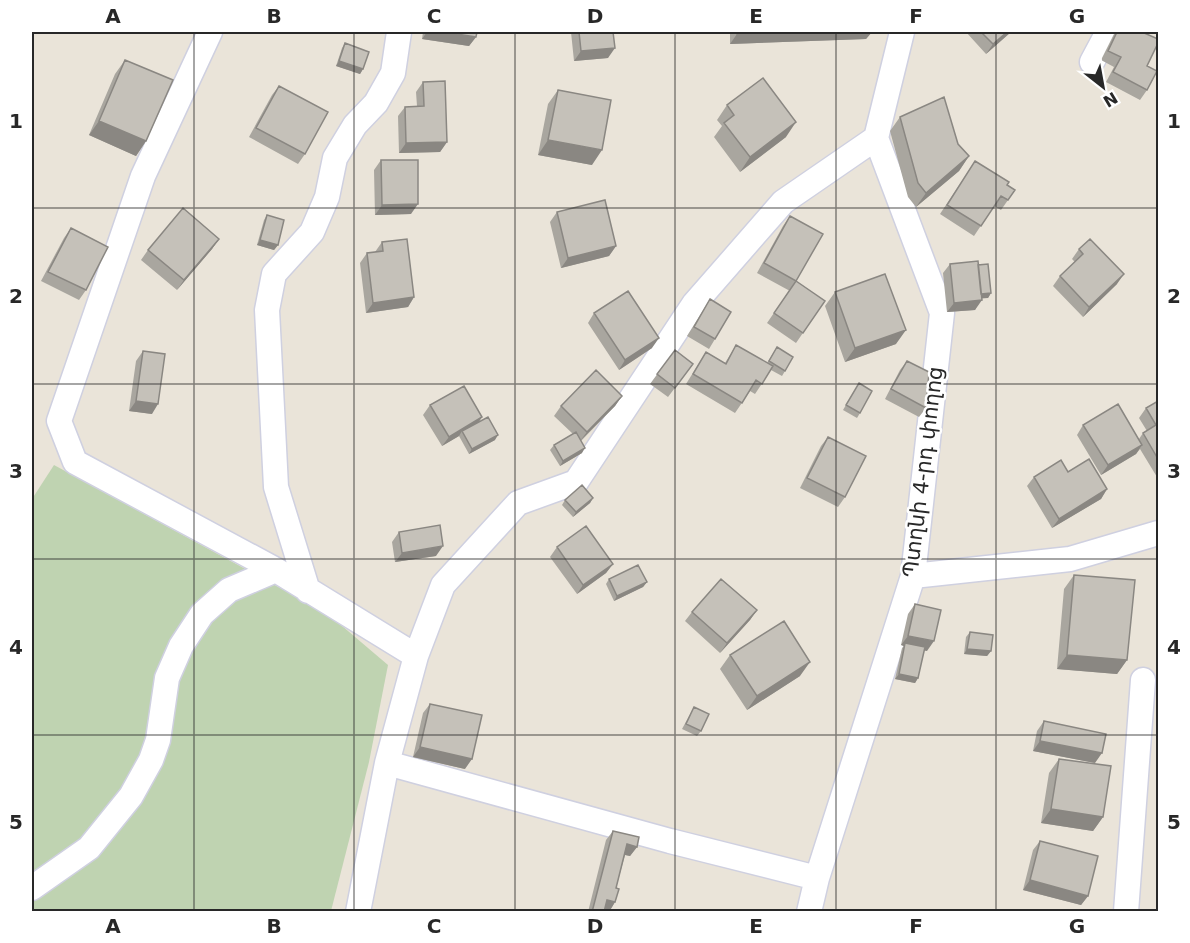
<svg xmlns="http://www.w3.org/2000/svg" width="1190" height="943" font-family="'DejaVu Sans','Noto Sans Armenian',sans-serif">
<style>
.cemetery{fill:#bfd3b1}
.lines{fill:none;stroke-linecap:round;stroke-linejoin:round}
.minor-casing{stroke:#cfd0e0;stroke-width:27}
.minor{stroke:#fff;stroke-width:24}
.wall{fill:#a9a69f}
.shaded-wall{fill:#8a8782}
.building{fill:#c5c1b9;stroke:#8a8782;stroke-width:1.5}
.grid{fill:none;stroke:#282828;stroke-width:1.5;stroke-opacity:0.55}
.labels{text-anchor:middle;dominant-baseline:central;stroke-width:5;stroke-linejoin:round;paint-order:stroke}
.street-label{font-size:21px;fill:#282828;stroke:#fff}
.neatline{fill:none;stroke:#282828;stroke-width:2}
.grid-label{font-size:20px;text-anchor:middle;font-weight:bold;fill:#282828}
</style>
<rect width="100%" height="100%" fill="#eae4d9"/>
<!-- cemetery -->
<path class="cemetery" d="M54 465 328 614 388 665 369 762 331 911H32V499Z"/>
<g class="lines">
<!-- minor casing -->
<g class="minor-casing">
<path id="minor" d="M210 32 143 176 59 421 75 462 276 570 416 656
M1092 62 1108 32
M876 138 902 32
M913 576 1070 559 1158 533
M308 591 276 487 267 310 274 274 312 232 327 197 335 158 355 125 376 103 393 73 399 32
M387 763 670 841 817 878
M32 888 89 848 131 796 151 760 158 740 167 678 181 646 202 614 229 590 276 570
M358 912 387 763 416 656 443 585 518 503 576 482 694 304 783 202 876 138
M809 912 817 878 913 576 942 313 876 138
M1126 912 1143 680"/>
</g>
<!-- minor -->
<use href="#minor" class="minor"/>
</g>
<!-- wall -->
<path class="wall" d="M423 32H477L476 37 469 46 422 39Z
M571 32H613L608 58 574 61Z
M730 32H872L866 39 730 44Z
M966 32H1011L986 54Z
M1115 32H1142L1147 66V90L1140 100 1106 82 1114 67 1101 60Z
M345 43 363 69 360 74 336 66 342 48Z
M125 60 146 141 136 156 89 135 115 74Z
M423 82 447 142 440 152 399 153 398 116 405 107 417 106 416 92Z
M279 86 305 154 298 164 249 137 272 95Z
M558 90 592 165 538 155 548 104Z
M727 105 786 137 740 172 714 137 722 126 717 120Z
M900 117 958 144 969 156 959 171 916 207 908 197 890 131Z
M381 160 411 214 375 215 374 170Z
M975 161 1015 190 1001 210 994 206 974 236 940 214Z
M557 212 616 246 609 256 561 268 550 222Z
M267 215 278 245 274 250 257 245 264 220Z
M790 216 796 281 790 291 757 273 783 226Z
M71 228 86 290 79 300 41 281 64 238Z
M219 239 212 249 177 290 141 260 148 250Z
M382 242 414 297 408 307 366 313 360 263 367 253 375 252Z
M1079 249 1117 284 1083 317 1053 286 1060 276 1075 262 1072 259Z
M950 264 978 265 991 293 988 298H981L975 310 947 312 943 273Z
M796 281 825 301 796 343 767 323Z
M835 292 896 344 845 362 825 306Z
M710 299 715 339 709 349 687 336Z
M594 313 652 348 619 370 588 323Z
M736 345 767 363 777 347 785 371 782 376 771 370 755 394 750 391 735 413 686 384 706 352 725 363Z
M675 350 693 364 668 397 650 384Z
M143 351 152 414 129 411 136 361Z
M907 361 926 408 919 417 885 399 900 370Z
M859 383 860 413 857 418 843 410Z
M622 396 615 406 581 441 582 453 560 466 550 450 554 445 573 434 554 416 561 406Z
M1158 401V476L1157 477 1140 449 1136 454 1101 475 1077 435 1083 425 1139 439 1143 433 1147 431 1139 418 1146 408Z
M430 405 482 417 479 422 495 440 469 454 459 436 442 446 423 415Z
M828 437 845 497 838 507 800 488 821 446Z
M1068 472 1107 489 1101 499 1052 528 1027 486 1034 477Z
M593 498 590 503 573 517 562 505 565 500Z
M399 532 436 556 395 562 392 542Z
M557 547 613 564 606 573 577 594 550 557Z
M1074 575 1127 660 1117 674 1057 669 1064 589Z
M609 579 647 582 643 587 614 601 606 584Z
M915 604 927 651 924 650 918 678 915 683 895 679 902 648 904 646 901 645 908 614Z
M757 610 750 620 720 653 685 621 692 612Z
M970 632 991 651 987 656 964 654 966 637Z
M730 655 800 676 747 710 720 669Z
M430 704 465 769 413 757 423 713Z
M694 707 701 731 697 736 682 729Z
M1044 721 1095 763 1033 751 1037 731Z
M1059 759 1103 817 1093 831 1041 823 1049 773Z
M613 831 637 847 630 856 625 855 616 888 615 902 609 912 604 911V912H588L606 840Z
M1040 841 1088 896 1081 905 1023 890 1033 850Z"/>
<!-- shaded-wall -->
<path class="shaded-wall" d="M427 32H444L476 37 469 46 422 39Z
M767 32H872L866 39 730 44 737 34 765 33Z
M1007 32H1011L986 54 993 44Z
M615 48 608 58 574 61 581 51Z
M339 61 363 69 360 74 336 66Z
M99 121 146 141 136 156 89 135Z
M796 122 786 137 740 172 750 157Z
M548 140 602 150 592 165 538 155Z
M447 142 440 152 399 153 406 143Z
M969 156 959 171 916 207 926 193Z
M418 204 411 214 375 215 382 205Z
M219 239 212 249 177 290 184 280Z
M260 240 278 245 274 250 257 245Z
M616 246 609 256 561 268 568 258Z
M1124 274 1117 284 1083 317 1089 307Z
M991 293 988 298 974 299 977 294Z
M414 297 408 307 366 313 373 303Z
M982 300 975 310 947 312 954 303Z
M906 330 896 344 845 362 855 348Z
M659 338 652 348 619 370 625 360Z
M622 396 615 406 580 441 587 432Z
M136 401 158 404 152 414 129 411Z
M482 417 475 427 462 431 459 436 442 446 449 437Z
M498 435 495 440 469 454 472 449Z
M1142 445 1136 454 1101 475 1108 465Z
M585 448 582 453 560 466 563 461Z
M1107 489 1101 499 1052 528 1059 519Z
M593 498 590 503 573 517 576 512Z
M443 546 436 556 395 562 402 553Z
M613 564 606 573 577 594 583 585Z
M647 582 643 587 614 601 617 596Z
M757 610 750 620 720 653 727 643Z
M908 636 934 641 927 651 905 646V643L904 646 901 645Z
M967 649 991 651 987 656 964 654Z
M1067 655 1127 660 1117 674 1057 669Z
M810 662 800 676 747 710 757 696Z
M899 674 918 678 915 683 895 679Z
M1040 741 1102 753 1095 763 1033 751Z
M420 747 472 759 465 769 413 757Z
M1051 809 1103 817 1093 831 1041 823Z
M627 844 637 847 630 856 621 854Z
M1030 880 1088 896 1081 905 1023 890Z
M607 900 615 902 609 912 600 910Z"/>
<!-- building -->
<path class="building" d="M444 32H477L476 37Z
M579 32H613L615 48 581 51Z
M737 32H765V33L737 34Z
M981 32H1007L993 44Z
M1117 32H1142L1158 39V43L1147 66 1157 71 1147 90 1113 72 1121 57 1108 51Z
M345 43 369 52 363 69 339 61Z
M125 60 173 80 146 141 99 121Z
M763 78 796 122 750 157 724 123 734 115 727 105Z
M445 81 447 142 406 143 405 107 424 106 423 82Z
M279 86 328 112 305 154 256 128Z
M558 90 611 100 602 150 548 140Z
M944 97 958 144 969 156 926 193 918 183 900 117Z
M381 160H418V204L382 205Z
M975 161 1009 182 1007 185 1015 190 1008 200 1001 196 981 226 947 205Z
M605 200 616 246 568 258 557 212Z
M183 208 219 239 184 280 148 250Z
M267 215 284 220 278 245 260 240Z
M790 216 823 234 796 281 764 263Z
M71 228 108 247 86 290 48 272Z
M407 239 414 297 373 303 367 253 383 251 382 242Z
M1090 239 1124 274 1089 307 1060 276 1083 254 1079 249Z
M978 261 982 300 954 303 950 264Z
M988 264 991 293 981 294 978 265Z
M885 274 906 330 855 348 835 292Z
M796 281 825 301 803 333 774 313Z
M628 291 659 338 625 360 594 313Z
M710 299 731 312 715 339 694 327Z
M736 345 773 366 762 384 756 380 742 403 693 374 706 352 726 364Z
M777 347 793 357 785 371 769 361Z
M675 350 693 364 675 388 657 374Z
M143 351 165 354 158 404 136 401Z
M907 361 929 372 926 408 891 389Z
M596 370 622 396 587 432 561 406Z
M859 383 872 391 860 413 846 405Z
M464 386 482 417 449 437 430 405Z
M1158 401V459L1143 433 1156 425 1146 408Z
M1118 404 1142 445 1108 465 1083 425Z
M488 417 498 435 472 449 462 431Z
M576 432 585 448 563 461 554 445Z
M828 437 866 456 845 497 807 478Z
M1089 459 1107 489 1059 519 1034 477 1061 460 1068 472Z
M582 485 593 498 576 512 565 500Z
M440 525 443 546 402 553 399 532Z
M586 526 613 564 583 585 557 547Z
M638 565 647 582 617 596 609 579Z
M1074 575 1135 580 1127 660 1067 655Z
M721 579 757 610 727 643 692 612Z
M915 604 941 610 934 641 908 636Z
M784 621 810 662 757 696 730 655Z
M970 632 993 635 991 651 967 649Z
M905 643 925 647 918 678 899 674Z
M430 704 482 715 472 759 420 747Z
M694 707 709 714 701 731 686 724Z
M1044 721 1106 734 1102 753 1040 741Z
M1059 759 1111 766 1103 817 1051 809Z
M613 831 639 837 637 847 627 844 616 888 619 889 615 902 607 900 604 912H592Z
M1040 841 1098 856 1088 896 1030 880Z"/>
<!-- grid -->
<path class="grid" d="M194 32V912M354 32V912M515 32V912M675 32V912M836 32V912M996 32V912M32 208H1158M32 384H1158M32 559H1158M32 735H1158"/>
<g class="labels">
<!-- street labels -->
<g class="street-label">
<text transform="translate(923 472) rotate(-83)">Պտղնի 4-րդ փողոց</text>
</g>
</g>
<!-- border -->
<rect width="1190" height="943" fill="none" stroke="#ffffff" stroke-width="66"/>
<!-- north arrow -->
<g transform="translate(1103 87) rotate(149)" stroke="#ffffff" stroke-width="4.5" paint-order="stroke">
<path d="M0-4.5L10 22L0 15L-10 22Z" fill="#282828"/>
<text y="-9" font-size="16" font-weight="bold" text-anchor="middle" fill="#282828">N</text>
</g>
<rect x="33" y="33" width="1124" height="877" class="neatline"/>
<g class="grid-label">
<text x="113" y="23">A</text>
<text x="274" y="23">B</text>
<text x="434" y="23">C</text>
<text x="595" y="23">D</text>
<text x="756" y="23">E</text>
<text x="916" y="23">F</text>
<text x="1077" y="23">G</text>
<text x="16" y="128">1</text>
<text x="1174" y="128">1</text>
<text x="16" y="303">2</text>
<text x="1174" y="303">2</text>
<text x="16" y="478">3</text>
<text x="1174" y="478">3</text>
<text x="16" y="654">4</text>
<text x="1174" y="654">4</text>
<text x="16" y="829">5</text>
<text x="1174" y="829">5</text>
<text x="113" y="933">A</text>
<text x="274" y="933">B</text>
<text x="434" y="933">C</text>
<text x="595" y="933">D</text>
<text x="756" y="933">E</text>
<text x="916" y="933">F</text>
<text x="1077" y="933">G</text>
</g>
</svg>
